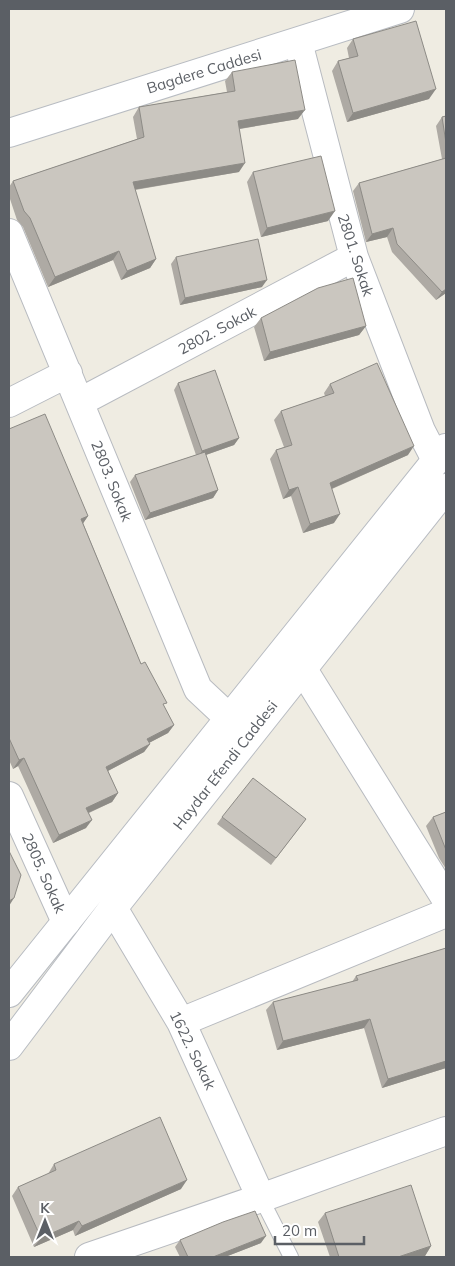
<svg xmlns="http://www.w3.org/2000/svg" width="455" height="1266" font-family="Mulish,sans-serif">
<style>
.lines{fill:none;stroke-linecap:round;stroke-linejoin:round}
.lane-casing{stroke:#b8bbc0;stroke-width:16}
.street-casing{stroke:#b8bbc0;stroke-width:30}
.secondary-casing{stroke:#b8bcc2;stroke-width:30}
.lane{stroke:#fff;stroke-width:14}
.street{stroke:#fff;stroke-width:28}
.secondary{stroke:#fff;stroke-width:28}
.wall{fill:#aeaaa4}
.shaded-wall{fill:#8d8b86}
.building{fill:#cac6bf;stroke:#8d8b86}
.labels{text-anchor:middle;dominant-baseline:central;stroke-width:4;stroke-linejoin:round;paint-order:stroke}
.street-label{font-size:15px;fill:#5b5f65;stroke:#fff}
</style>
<rect width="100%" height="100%" fill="#efece2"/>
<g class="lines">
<!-- lane casing -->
<g class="lane-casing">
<path id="lane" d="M261 1198 291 1257"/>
</g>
<!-- street casing -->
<g class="street-casing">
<path id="street" d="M298 42 354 257 421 431 436 460
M9 233 198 689 230 719
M80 402 354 257
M9 403 68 373
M302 668 446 899
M9 796 66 922
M113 908 181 1022 261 1198
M181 1022 446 913
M89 1257 261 1198 446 1131"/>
</g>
<!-- secondary casing -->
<g class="secondary-casing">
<path id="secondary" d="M9 133 400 9
M9 993 446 448
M9 1046 113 908 446 488"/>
</g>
<!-- lane -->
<use href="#lane" class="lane"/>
<!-- street -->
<use href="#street" class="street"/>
<!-- secondary -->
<use href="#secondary" class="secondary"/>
</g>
<!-- wall -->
<path class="wall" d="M353 39 429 99 347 122 332 71 338 61 349 58 347 48Z
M232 72 298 119 240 129 239 172 135 190 156 259 150 268 121 280 113 260 48 287 23 227 17 220 9 196V187L13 181 137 139 133 117 139 107 227 92 225 81Z
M446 116V293L436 300 392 252 387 237 366 242 353 191 359 183 442 159 436 126 442 117Z
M253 172 328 221 261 237 247 182Z
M176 257 262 287 180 305 171 264Z
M261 318 366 326 359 335 264 361 254 327Z
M178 383 239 438 234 445 206 455 218 490 213 498 145 520 130 482 135 475 196 455 174 390Z
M330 384 408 455 332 489 334 523 303 533 291 496 283 499 270 459 276 450 284 447 274 420 281 411 325 396 324 393Z
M9 429 88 516 83 523 141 664 174 725 168 733 149 743 150 744 144 752 108 771 118 793 112 802 89 813 86 828 53 843 18 766 13 769 9 760Z
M446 812V869L439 858 426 826 433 817Z
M222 817 306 819 271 865 217 824Z
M446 948V1068L382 1088 364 1028 277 1050 266 1010 273 1002 352 982 356 976Z
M54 1164 181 1189 75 1236 73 1230 34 1247 12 1196 18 1187 48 1174Z
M325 1213 431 1246 425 1256 420 1257H330L318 1222Z
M180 1240 261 1243 225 1257H180L175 1247Z"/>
<!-- shaded-wall -->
<path class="shaded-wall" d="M436 89 429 99 347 122 353 113Z
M305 110 298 119 232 130 238 121Z
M245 163 239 172 126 191 133 182Z
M335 211 328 221 261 237 267 228Z
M393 228 387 237 366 242 372 234Z
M119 251 113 260 48 287 55 277Z
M156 259 150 268 121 280 127 271Z
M267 280 262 287 180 305 185 298Z
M446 289V293L436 300 442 292Z
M366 326 359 335 264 361 270 352Z
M239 438 234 445 197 458 202 451Z
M414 446 408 455 324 492 330 483Z
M298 487 291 496 283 499 289 490Z
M218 490 213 498 145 520 150 513Z
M340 514 334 523 303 533 310 524Z
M88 516 82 525 81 519Z
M174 725 168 733 141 747 147 739Z
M150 744 144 752 100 775 106 767Z
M24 758 18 766 13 769 19 760Z
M118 793 112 802 81 816 86 808Z
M92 820 86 828 53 843 59 835Z
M14 898 9 906V901Z
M370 1019 364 1028 277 1050 283 1041Z
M446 1061V1068L382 1088 388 1079Z
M187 1180 181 1189 75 1236 82 1226Z
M79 1221 73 1230 34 1247 41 1238Z
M266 1236 261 1243 225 1257H213Z
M431 1246 425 1256 420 1257H398Z"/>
<!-- building -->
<path class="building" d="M416 21 436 89 353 113 338 61 358 56 353 39Z
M295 60 305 110 238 121 245 163 133 182 156 259 127 271 119 251 55 277 30 218 24 211 13 181 144 137 139 107 235 91 232 72Z
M446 116V143L442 117Z
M321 156 335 211 267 228 253 172Z
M446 158V289L442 292 397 244 393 228 372 234 359 183Z
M258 239 267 280 185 298 176 257Z
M353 278 366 326 270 352 261 318 318 288Z
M377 363 414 446 330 483 340 514 310 524 298 487 289 490 276 450 292 445 281 411 334 393 330 384Z
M215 370 239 438 202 451 178 383Z
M45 414 88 516 81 519 141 664 145 662 167 703 163 704 174 725 147 739 150 744 106 767 118 793 86 808 92 820 59 835 24 758 19 760 9 738V429Z
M205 452 218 490 150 513 135 475Z
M253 778 306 819 276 858 222 817Z
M446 812V850L433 817Z
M9 851 21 875 14 898 9 901Z
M446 948V1061L388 1079 370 1019 283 1041 273 1002 358 980 356 976Z
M160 1117 187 1180 82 1226 79 1221 41 1238 18 1187 56 1170 54 1164Z
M411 1185 431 1246 398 1257H339L325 1213Z
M255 1211 266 1236 213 1257H188L180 1240 223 1222Z"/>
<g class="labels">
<!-- street labels -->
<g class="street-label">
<text transform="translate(204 71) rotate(-17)">Bagdere Caddesi</text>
<text transform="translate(356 255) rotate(72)">2801. Sokak</text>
<text transform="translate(217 330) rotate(-28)">2802. Sokak</text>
<text transform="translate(112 481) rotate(68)">2803. Sokak</text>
<text transform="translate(225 765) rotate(-52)">Haydar Efendi Caddesi</text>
<text transform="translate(44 873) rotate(66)">2805. Sokak</text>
<text transform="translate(193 1050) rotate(64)">1622. Sokak</text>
</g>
</g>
<!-- border -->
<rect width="455" height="1266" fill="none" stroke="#5b5f65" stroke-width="20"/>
<!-- north arrow -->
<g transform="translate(45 1221)" stroke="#ffffff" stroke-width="4" paint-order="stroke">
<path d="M0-4L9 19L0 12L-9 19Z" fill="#5b5f65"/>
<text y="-8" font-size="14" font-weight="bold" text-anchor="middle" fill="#5b5f65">K</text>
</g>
<!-- scale -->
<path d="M275 1236v8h89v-8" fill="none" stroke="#5b5f65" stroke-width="2.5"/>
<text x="282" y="1236" font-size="15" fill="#5b5f65" stroke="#ffffff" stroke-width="4" paint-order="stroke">20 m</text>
</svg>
